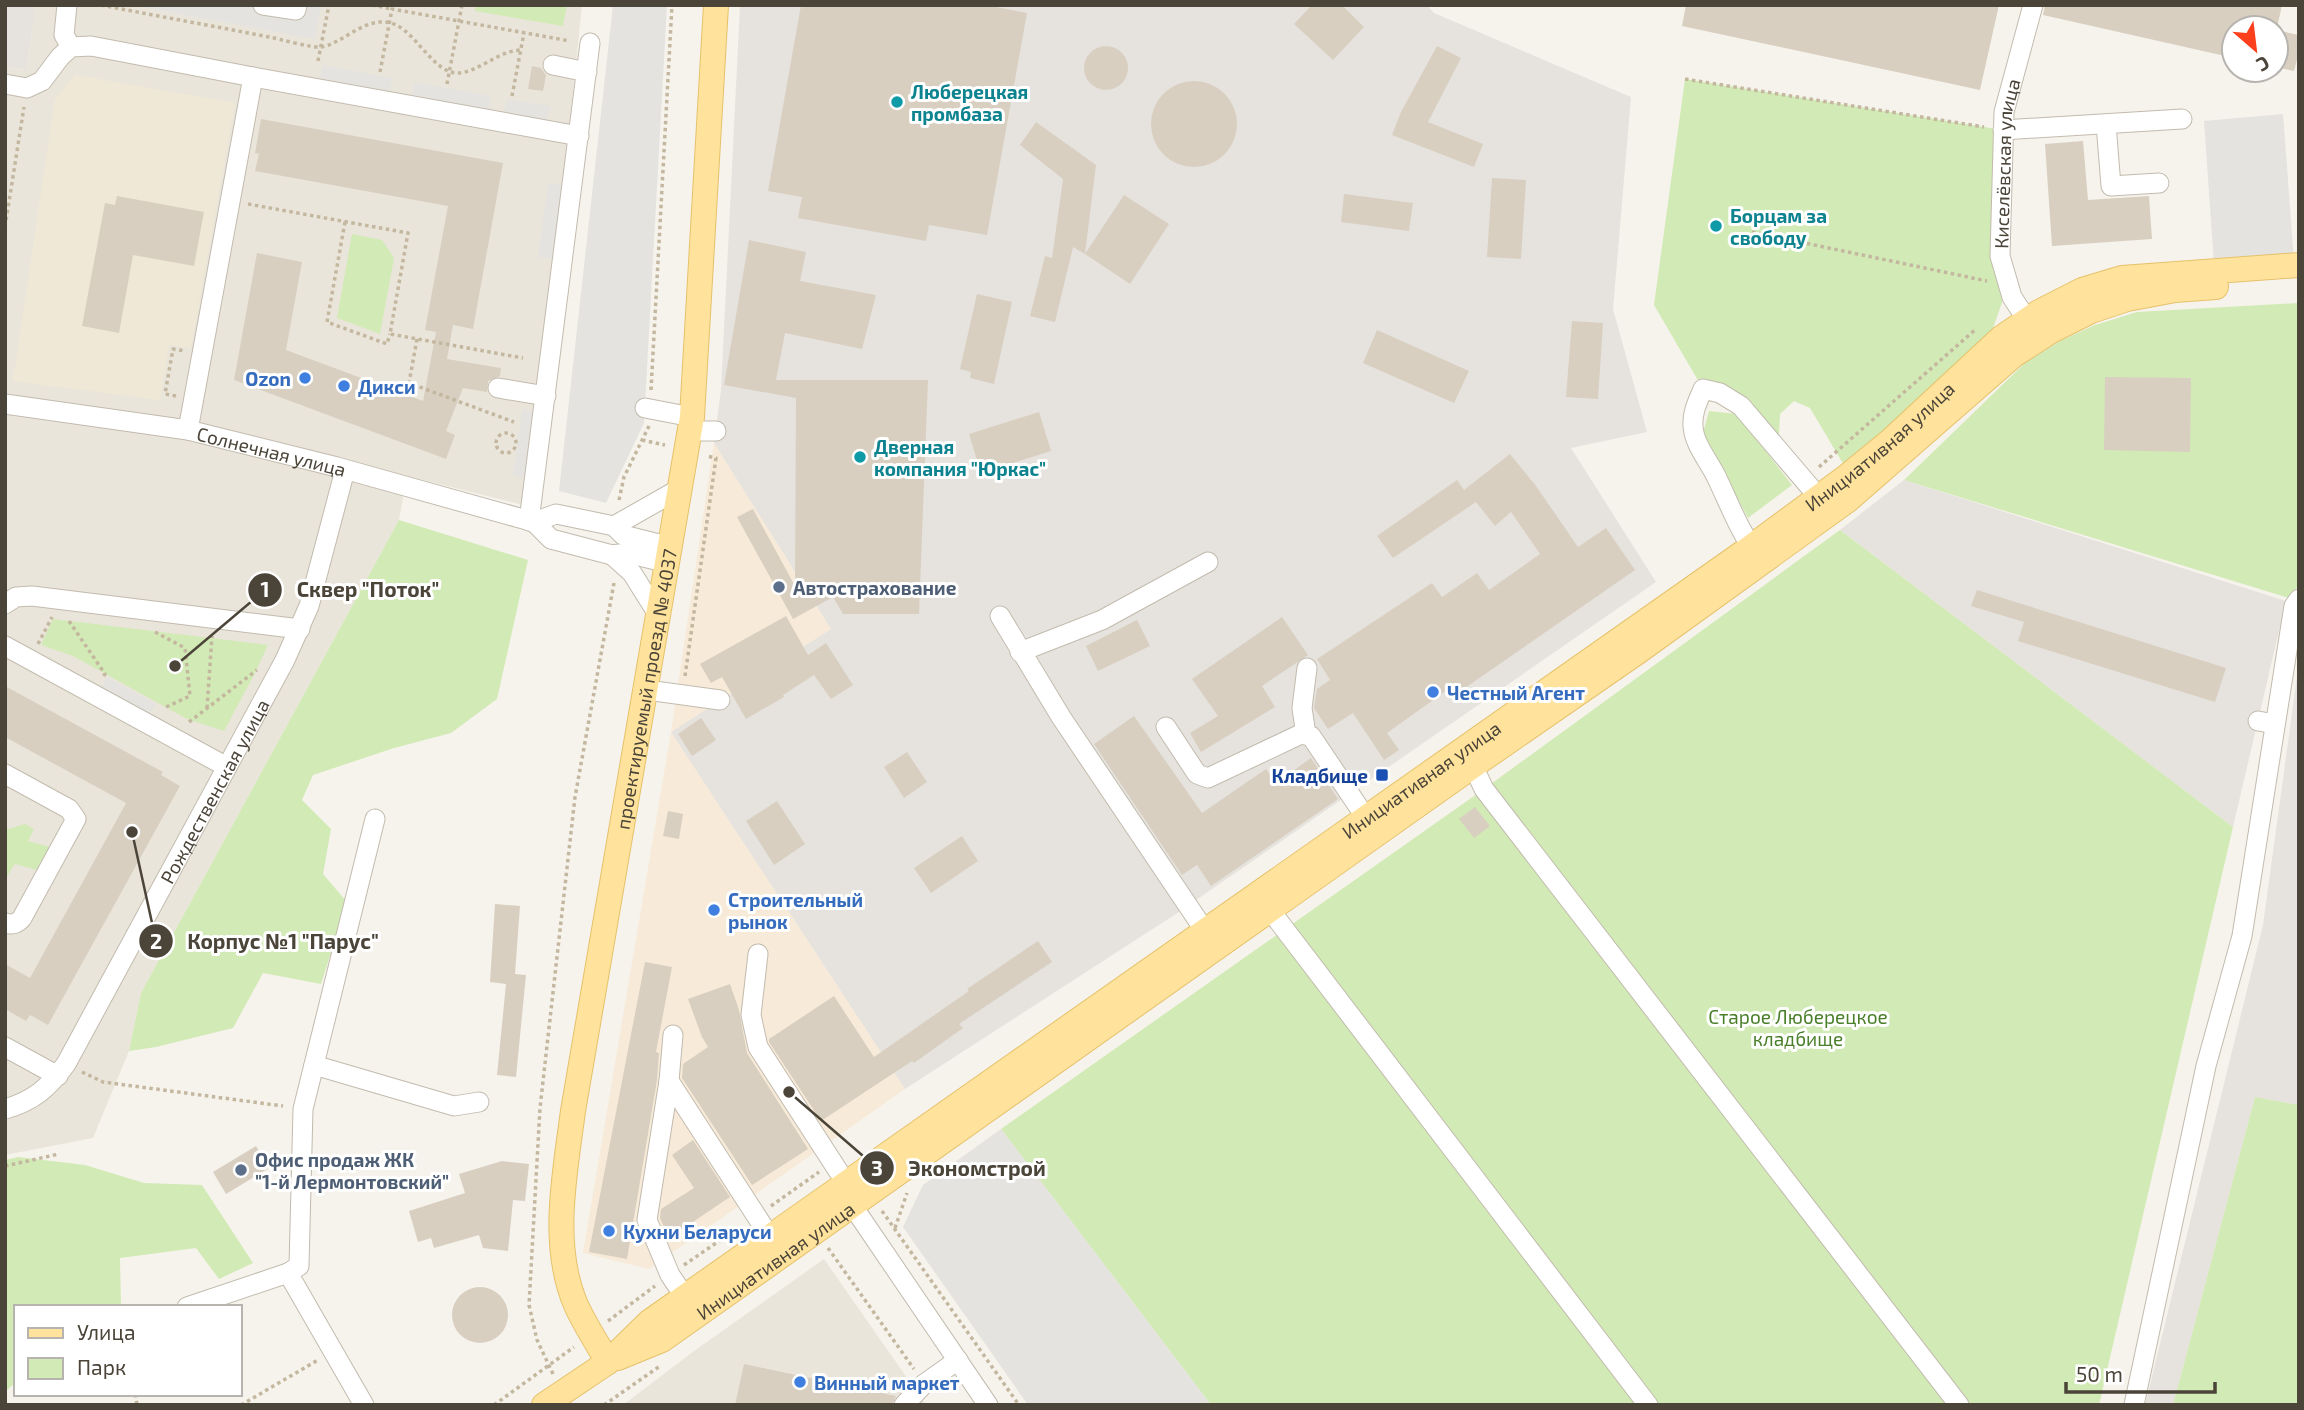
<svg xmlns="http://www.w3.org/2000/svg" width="2304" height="1410" font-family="'Exo 2',sans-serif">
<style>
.residential{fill:#eae5da}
.commercial{fill:#f7ead8}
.industrial{fill:#e6e2dd}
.education{fill:#efe8d6}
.green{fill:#d2eab5}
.parking{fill:#e5e3e0}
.building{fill:#d8cfc1}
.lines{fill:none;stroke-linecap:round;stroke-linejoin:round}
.minor-casing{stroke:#c2bbae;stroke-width:21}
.major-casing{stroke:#e6c16a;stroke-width:26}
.path{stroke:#c4b79f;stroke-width:3.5;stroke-dasharray:3.5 3.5;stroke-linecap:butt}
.minor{stroke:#fff;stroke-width:19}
.major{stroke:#ffe39c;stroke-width:24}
.culture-dot{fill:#0f9aa8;stroke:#fff;stroke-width:2.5}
.shop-dot{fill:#3f7fe0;stroke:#fff;stroke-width:2.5}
.service-dot{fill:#5c6f8a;stroke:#fff;stroke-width:2.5}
.transit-dot{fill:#1a4fb4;stroke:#fff;stroke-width:2.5}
.labels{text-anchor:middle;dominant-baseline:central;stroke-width:6;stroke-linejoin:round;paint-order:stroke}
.culture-label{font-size:19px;font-weight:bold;fill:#0d838f;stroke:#fff;text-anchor:start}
.street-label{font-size:19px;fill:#4b4439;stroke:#fff}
.shop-label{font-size:19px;font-weight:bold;fill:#366cbe;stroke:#fff;text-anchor:start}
.service-label{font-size:19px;font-weight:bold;fill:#4e5e75;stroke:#fff;text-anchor:start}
.transit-label{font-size:19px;font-weight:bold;fill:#164399;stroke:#fff;text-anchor:end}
.park-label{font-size:19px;fill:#4a7f2a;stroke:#fff}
.leader{fill:none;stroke:#4b4439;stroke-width:2.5}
.callout-dot{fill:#4b4439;stroke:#fff;stroke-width:2.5}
.mark-label{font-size:21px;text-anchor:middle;font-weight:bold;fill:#fff}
.callout-label{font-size:21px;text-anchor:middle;font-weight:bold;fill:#4b4439;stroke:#fff;stroke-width:6;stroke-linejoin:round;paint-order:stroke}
</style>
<rect width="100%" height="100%" fill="#f6f3ec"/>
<!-- residential -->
<path class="residential" d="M36 5H582L555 269 527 506 407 476 399 520 141 993 129 1051 93 1138 5 1155V66L26 70Z
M824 1259 926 1405H623L694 1351Z"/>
<!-- commercial -->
<path class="commercial" d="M714 443 831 629 671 732 905 1089 649 1269 583 1253 671 732Z"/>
<!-- industrial -->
<path class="industrial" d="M5 5H36L26 70 5 66Z
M740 5H1427L1434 13 1631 97 1613 309 1647 432 1571 448 1656 582 1176 914 905 1089 671 732 831 629 714 443 721 390Z
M1904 480 2286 601 2233 827 1840 530Z
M2299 662V1105L2255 1097 2173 1405H2145L2263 925Z"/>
<!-- education -->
<path class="education" d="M75 75 235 103 191 348 169 345 160 400 13 381 55 99Z"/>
<!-- green -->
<path class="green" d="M476 5H567L563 26 475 11Z
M1685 79 2003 130 2008 285 1990 337 1845 467 1810 408 1794 401 1780 414 1779 435 1768 436 1703 389 1654 305Z
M352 234 382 240 394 258 380 334 337 318Z
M2299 303V585L2289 598 1904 480 2026 362 2062 340 2095 325 2137 312Z
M1709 411 1737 414 1792 485 1748 518 1703 433Z
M399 520 528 560 497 699 451 733 394 748 313 775 302 800 331 829 323 874 347 902 321 984 263 973 233 1028 156 1047 129 1051 141 993Z
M1840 530 2233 827 2099 1405H1211L1001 1129 1484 789Z
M53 619 268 645 254 675 224 731 187 719 73 656 41 645Z
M25 824 34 829 28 841 53 848 40 871 15 864 5 879V830Z
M2255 1097 2299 1105V1405H2173Z
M18 1157 85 1165 144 1183 202 1185 253 1263 219 1279 196 1248 120 1258 121 1307H16V1382L5 1392V1160Z"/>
<!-- parking -->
<path class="parking" d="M131 5H321L315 39Z
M613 5H667L644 423 606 503 559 491Z
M322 65 392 78 390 91 320 78Z
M414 82 491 96 489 109 412 95Z
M507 99 550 106 547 120 504 112Z
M2283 114 2294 259 2214 265 2204 121Z
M548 183 563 185 553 259 538 257Z
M522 410 536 412 527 478 513 476Z
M107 677 156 704 149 716 101 689Z
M1001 1129 1211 1405H1028L903 1227 923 1185Z"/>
<!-- building -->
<path class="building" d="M801 5H985L1027 13 987 235 929 225 926 241 798 218 802 197 768 191Z
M1312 5H1342L1364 27 1333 60 1294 24Z
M1686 5H1999L1980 90 1682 26Z
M2045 5H2282L2277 28H2234V58L2043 15Z
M2276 30 2299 35V52L2294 71 2276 67Z
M1084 68a22 22 0 1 1 44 0a22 22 0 1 1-44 0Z
M1437 46 1461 58 1428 122 1483 144 1474 167 1392 135 1401 112Z
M532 66 541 68 546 75 543 91 528 89Z
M1151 124a43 43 0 1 1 86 0a43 43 0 1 1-86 0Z
M261 119 503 163 473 329 453 325 447 359 501 368 500 376 488 381 487 392 463 388 446 431 455 435 446 459 234 380 257 253 302 262 286 350 423 401 436 332 425 330 448 206 255 171 259 154 255 153Z
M1036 122 1096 165 1085 254 1073 247 1055 322 1030 316 1045 256 1052 258 1063 179 1020 145Z
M2083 141 2088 200 2149 196 2152 239 2052 246 2045 144Z
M1492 178 1526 180 1521 259 1487 257Z
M1344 194 1413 203 1409 231 1341 222Z
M1124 195 1169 224 1130 284 1085 254Z
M117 196 204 212 194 266 133 255 119 333 82 326 105 203 115 205Z
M749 240 806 252 800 281 876 295 862 349 785 333 776 380H928L919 614H843L833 597 793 619 737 517 753 509 795 586 796 398 724 385Z
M977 294 1012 302 994 384 970 378 971 372 960 369Z
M1572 321 1603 323 1598 399 1566 397Z
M1377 330 1469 371 1454 403 1363 363Z
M2105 377 2191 378 2190 452 2104 450Z
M1039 412 1051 451 981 473 969 434Z
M1510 454 1536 486 1578 547 1606 528 1635 570 1452 697 1447 690 1387 733 1399 750 1384 760 1353 713 1328 729 1314 708 1317 689 1330 680 1317 659 1432 583 1442 597 1477 573 1489 590 1540 554 1511 512 1495 526 1476 502 1393 558 1377 536 1457 480 1464 490Z
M1977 590 2226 668 2215 702 2018 641 2024 622 1971 606Z
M786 616 808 655 826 643 853 685 831 699 814 675 783 695 784 697 746 719 722 677 711 683 700 664Z
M1282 617 1308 655 1262 686 1275 707 1201 752 1190 733 1218 716 1192 679Z
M1137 620 1150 646 1098 671 1086 646Z
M5 686 163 772 161 775 180 786 48 1025 30 1015 26 1021 5 1009V964L30 978 126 803 5 737Z
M1134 716 1202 813 1266 769 1276 783 1311 758 1338 799 1211 886 1197 865 1182 875 1094 744Z
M701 718 716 740 692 756 678 734Z
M907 752 927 782 904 798 884 767Z
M777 801 805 844 774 865 746 821Z
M1475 807 1490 826 1474 838 1459 819Z
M668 811 683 814 679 839 663 836Z
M962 836 978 861 931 893 914 868Z
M495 904 520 906 515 974 526 975 516 1077 497 1075 506 984 490 982Z
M1038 941 1052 962 959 1024 963 1028 914 1063 912 1061 821 1121 769 1042V1039L834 996 874 1057 969 991 967 989Z
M645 962 672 967 656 1052 659 1053 657 1080 627 1259 589 1252Z
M730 984 739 1010 747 1053 808 1149 752 1185 682 1078 683 1064 708 1047 702 1037 688 999Z
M693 1140 730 1197 669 1238 660 1218 661 1209 694 1188 672 1155Z
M256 1146 269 1168 226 1194 213 1172Z
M502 1161 529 1164 525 1201 513 1200 508 1251 483 1248 479 1235 434 1248 431 1238 418 1242 409 1211 465 1193 459 1174Z
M452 1315a28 28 0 1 1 56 0a28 28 0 1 1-56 0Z
M744 1364 896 1396 892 1405H735Z"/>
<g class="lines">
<!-- minor casing -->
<g class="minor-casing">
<g id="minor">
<path d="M67 5 64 35 71 47"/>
<path d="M263 5 296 10 297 5"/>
<path d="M553 65 587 72"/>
<path d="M5 84 27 88 42 81 60 57 71 47 91 46 253 77"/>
<path d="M2106 124 2111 186 2159 183"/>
<path d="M2003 130 2182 119"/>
<path id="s1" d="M2027 320 2012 297 2000 256 2004 112 2033 5"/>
<path d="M498 388 546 396"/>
<path id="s2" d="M5 404 188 430 337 467 534 522"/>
<path d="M645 408 692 417"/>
<path d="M188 430 253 77 579 136"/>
<path d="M690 431H716"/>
<path d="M529 521 590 43"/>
<path d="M534 522 556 514 614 526 623 535 671 547"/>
<path d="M534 522 551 539 612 555 627 553 668 563"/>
<path d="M614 526 681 488"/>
<path d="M612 555 632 573 659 616"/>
<path d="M1759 558C1739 531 1730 505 1716 476 1708 460 1694 444 1693 426 1692 412 1698 401 1703 389L1720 393 1741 406 1827 507"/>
<path d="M5 604 16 597 32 596 300 629"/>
<path d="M1000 616 1061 717 1205 931"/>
<path d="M5 646 227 767"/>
<path d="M1020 652 1102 620 1208 562"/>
<path d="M647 690 720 700"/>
<path d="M2258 721 2275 724"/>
<path d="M1166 727 1197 774 1208 778 1301 734 1311 736 1366 818"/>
<path d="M1306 735 1302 708 1307 668"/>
<path d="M1473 766 1484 789 1959 1405"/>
<path d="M5 774 69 809 76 819 22 918C17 924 13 925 5 923"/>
<path d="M1270 910 1648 1405"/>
<path d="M758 954 751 1015 758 1047 846 1183"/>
<path d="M5 1047 58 1076"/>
<path d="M314 1065 454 1106 479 1102"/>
<path d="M669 1081 673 1035"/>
<path id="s3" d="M5 1109C34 1101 49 1087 66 1064L285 660 309 606 345 470"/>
<path d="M852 1205 988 1405"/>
<path d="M288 1273 364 1405"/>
<path d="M685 1297 670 1275 647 1220 669 1081 770 1237"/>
<path d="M187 1307 288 1273 299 1266 303 1109 375 819"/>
<path d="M904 1405 924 1384 958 1360"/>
<path d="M2134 1405 2206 1066 2242 936 2294 606 2299 599"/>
</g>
</g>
<!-- major casing -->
<g class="major-casing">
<g id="major">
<path id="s4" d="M618 1358 662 1340 1473 766 1639 651 1848 500 2014 355 2051 331 2091 311 2127 299 2175 290 2216 287"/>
<path id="s5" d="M608 1362C597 1343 585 1325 576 1305 550 1245 565 1173 573 1111L692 417 716 5"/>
<path id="s6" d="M544 1405 608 1362 649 1322 1751 547 1846 477 1890 441 2001 338 2039 312 2082 290 2122 278 2299 265"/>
</g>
</g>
<!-- path -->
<path class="path" d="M101 5C157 16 213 26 269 37 280 39 311 48 321 47 341 44 362 20 385 22 413 23 430 72 457 73 478 73 497 51 521 50
M372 5 392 9
M318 61 329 5
M380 72 392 9 570 41
M1685 79 1984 127
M447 84 462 5
M512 96 524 33
M248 204 408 233 390 334 523 358
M345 222 327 322 387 344 390 334
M5 227 24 107
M1752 232 1987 281
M417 339 409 383 514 422
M651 390 672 5
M176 396 165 394 173 349 185 351
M496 443a10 10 0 1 1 20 0a10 10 0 1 1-20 0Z
M642 440 665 445
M1819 467 1976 329
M619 500 624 477 649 426
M69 621 105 674 102 678
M155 632 185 648 190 696 164 708
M38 644 52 617
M685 676 716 458 706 456
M207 708 212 636
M189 722 257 670
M82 1072 103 1082 283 1106
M5 1166 59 1154
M771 1206 819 1172
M882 1211 1019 1405
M895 1228 907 1193
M828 1248 914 1369
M684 1265 741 1226
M608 1321 655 1286
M553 1374 537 1340 529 1305 540 1108 575 797 614 583
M135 1394 137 1405
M241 1405 318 1360
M494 1405 574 1347
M604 1405 660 1366"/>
<!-- minor -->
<use href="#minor" class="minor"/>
<!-- major -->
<use href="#major" class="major"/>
</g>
<!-- markers -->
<g class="culture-dot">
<circle cx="897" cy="102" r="7"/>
<circle cx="1716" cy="226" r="7"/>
<circle cx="860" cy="457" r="7"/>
</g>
<g class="shop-dot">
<circle cx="305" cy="378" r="7"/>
<circle cx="344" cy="386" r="7"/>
<circle cx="1433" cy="692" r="7"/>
<circle cx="714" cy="910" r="7"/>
<circle cx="609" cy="1231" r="7"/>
<circle cx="800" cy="1382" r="7"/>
</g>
<g class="service-dot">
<circle cx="779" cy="587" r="7"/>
<circle cx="241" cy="1170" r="7"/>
</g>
<rect class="transit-dot" x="1375" y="768" width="14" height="14" rx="3.5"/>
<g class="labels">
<!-- culture labels -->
<g class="culture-label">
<text x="911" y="91">Люберецкая<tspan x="911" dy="22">промбаза</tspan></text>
<text x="1730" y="215">Борцам за<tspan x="1730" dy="22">свободу</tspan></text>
<text x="874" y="446">Дверная<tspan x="874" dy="22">компания "Юркас"</tspan></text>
</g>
<!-- street labels -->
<g class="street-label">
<text stroke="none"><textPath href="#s1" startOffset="163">Киселёвская улица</textPath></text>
<text stroke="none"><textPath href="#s6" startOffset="1645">Инициативная улица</textPath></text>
<text stroke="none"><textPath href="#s2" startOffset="271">Солнечная улица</textPath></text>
<text stroke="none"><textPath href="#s5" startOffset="690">проектируемый проезд № 4037</textPath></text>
<text stroke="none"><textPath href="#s6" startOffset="1078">Инициативная улица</textPath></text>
<text stroke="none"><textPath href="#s3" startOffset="388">Рождественская улица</textPath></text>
<text stroke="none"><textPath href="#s4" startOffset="186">Инициативная улица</textPath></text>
</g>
<!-- shop labels -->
<g class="shop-label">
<text x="291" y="378" text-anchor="end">Ozon</text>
<text x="358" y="386">Дикси</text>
<text x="1447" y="692">Честный Агент</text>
<text x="728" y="899">Строительный<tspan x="728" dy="22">рынок</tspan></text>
<text x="623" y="1231">Кухни Беларуси</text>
<text x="814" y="1382">Винный маркет</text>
</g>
<!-- service labels -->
<g class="service-label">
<text x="793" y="587">Автострахование</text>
<text x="255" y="1159">Офис продаж ЖК<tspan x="255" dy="22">"1-й Лермонтовский"</tspan></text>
</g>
<!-- transit labels -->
<g class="transit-label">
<text x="1368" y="775">Кладбище</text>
</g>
<!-- park labels -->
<g class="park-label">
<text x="1798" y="1016">Старое Люберецкое<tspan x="1798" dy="22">кладбище</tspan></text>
</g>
</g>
<!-- callouts -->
<path class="leader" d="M175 666L265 590M132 832L156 941M789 1092L877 1168"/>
<g class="callout-dot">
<circle cx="175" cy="666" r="7"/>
<circle cx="132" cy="832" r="7"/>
<circle cx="789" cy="1092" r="7"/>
<circle cx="265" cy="590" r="18"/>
<circle cx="156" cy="941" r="18"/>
<circle cx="877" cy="1168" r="18"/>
</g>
<g class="mark-label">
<text x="265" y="597">1</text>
<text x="156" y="949">2</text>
<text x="877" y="1176">3</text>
</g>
<g class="callout-label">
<text x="368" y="597">Сквер "Поток"</text>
<text x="283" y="949">Корпус №1 "Парус"</text>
<text x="977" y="1176">Экономстрой</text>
</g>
<!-- border -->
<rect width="2304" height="1410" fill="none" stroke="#4b4439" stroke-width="14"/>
<!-- legend -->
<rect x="14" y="1305" width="228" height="91" fill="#ffffff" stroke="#b7b4b0" stroke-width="2"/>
<rect x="28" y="1328" width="35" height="10" fill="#ffe39c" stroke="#b7b4b0" stroke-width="2"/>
<text x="77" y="1340" font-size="21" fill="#4b4439">Улица</text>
<rect x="28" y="1358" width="35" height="21" fill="#d2eab5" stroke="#b7b4b0" stroke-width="2"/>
<text x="77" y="1375" font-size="21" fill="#4b4439">Парк</text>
<!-- north arrow -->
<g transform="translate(2255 49) rotate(152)"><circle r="33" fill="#ffffff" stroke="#b7b4b0" stroke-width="2"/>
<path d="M0-5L12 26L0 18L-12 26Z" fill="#fc3f1d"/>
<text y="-10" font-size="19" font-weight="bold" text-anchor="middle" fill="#4b4439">С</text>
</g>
<!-- scale -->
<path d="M2066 1382v10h149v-10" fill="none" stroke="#4b4439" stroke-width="3.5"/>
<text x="2076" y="1382" font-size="21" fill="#4b4439" stroke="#ffffff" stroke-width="5" paint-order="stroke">50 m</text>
</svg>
